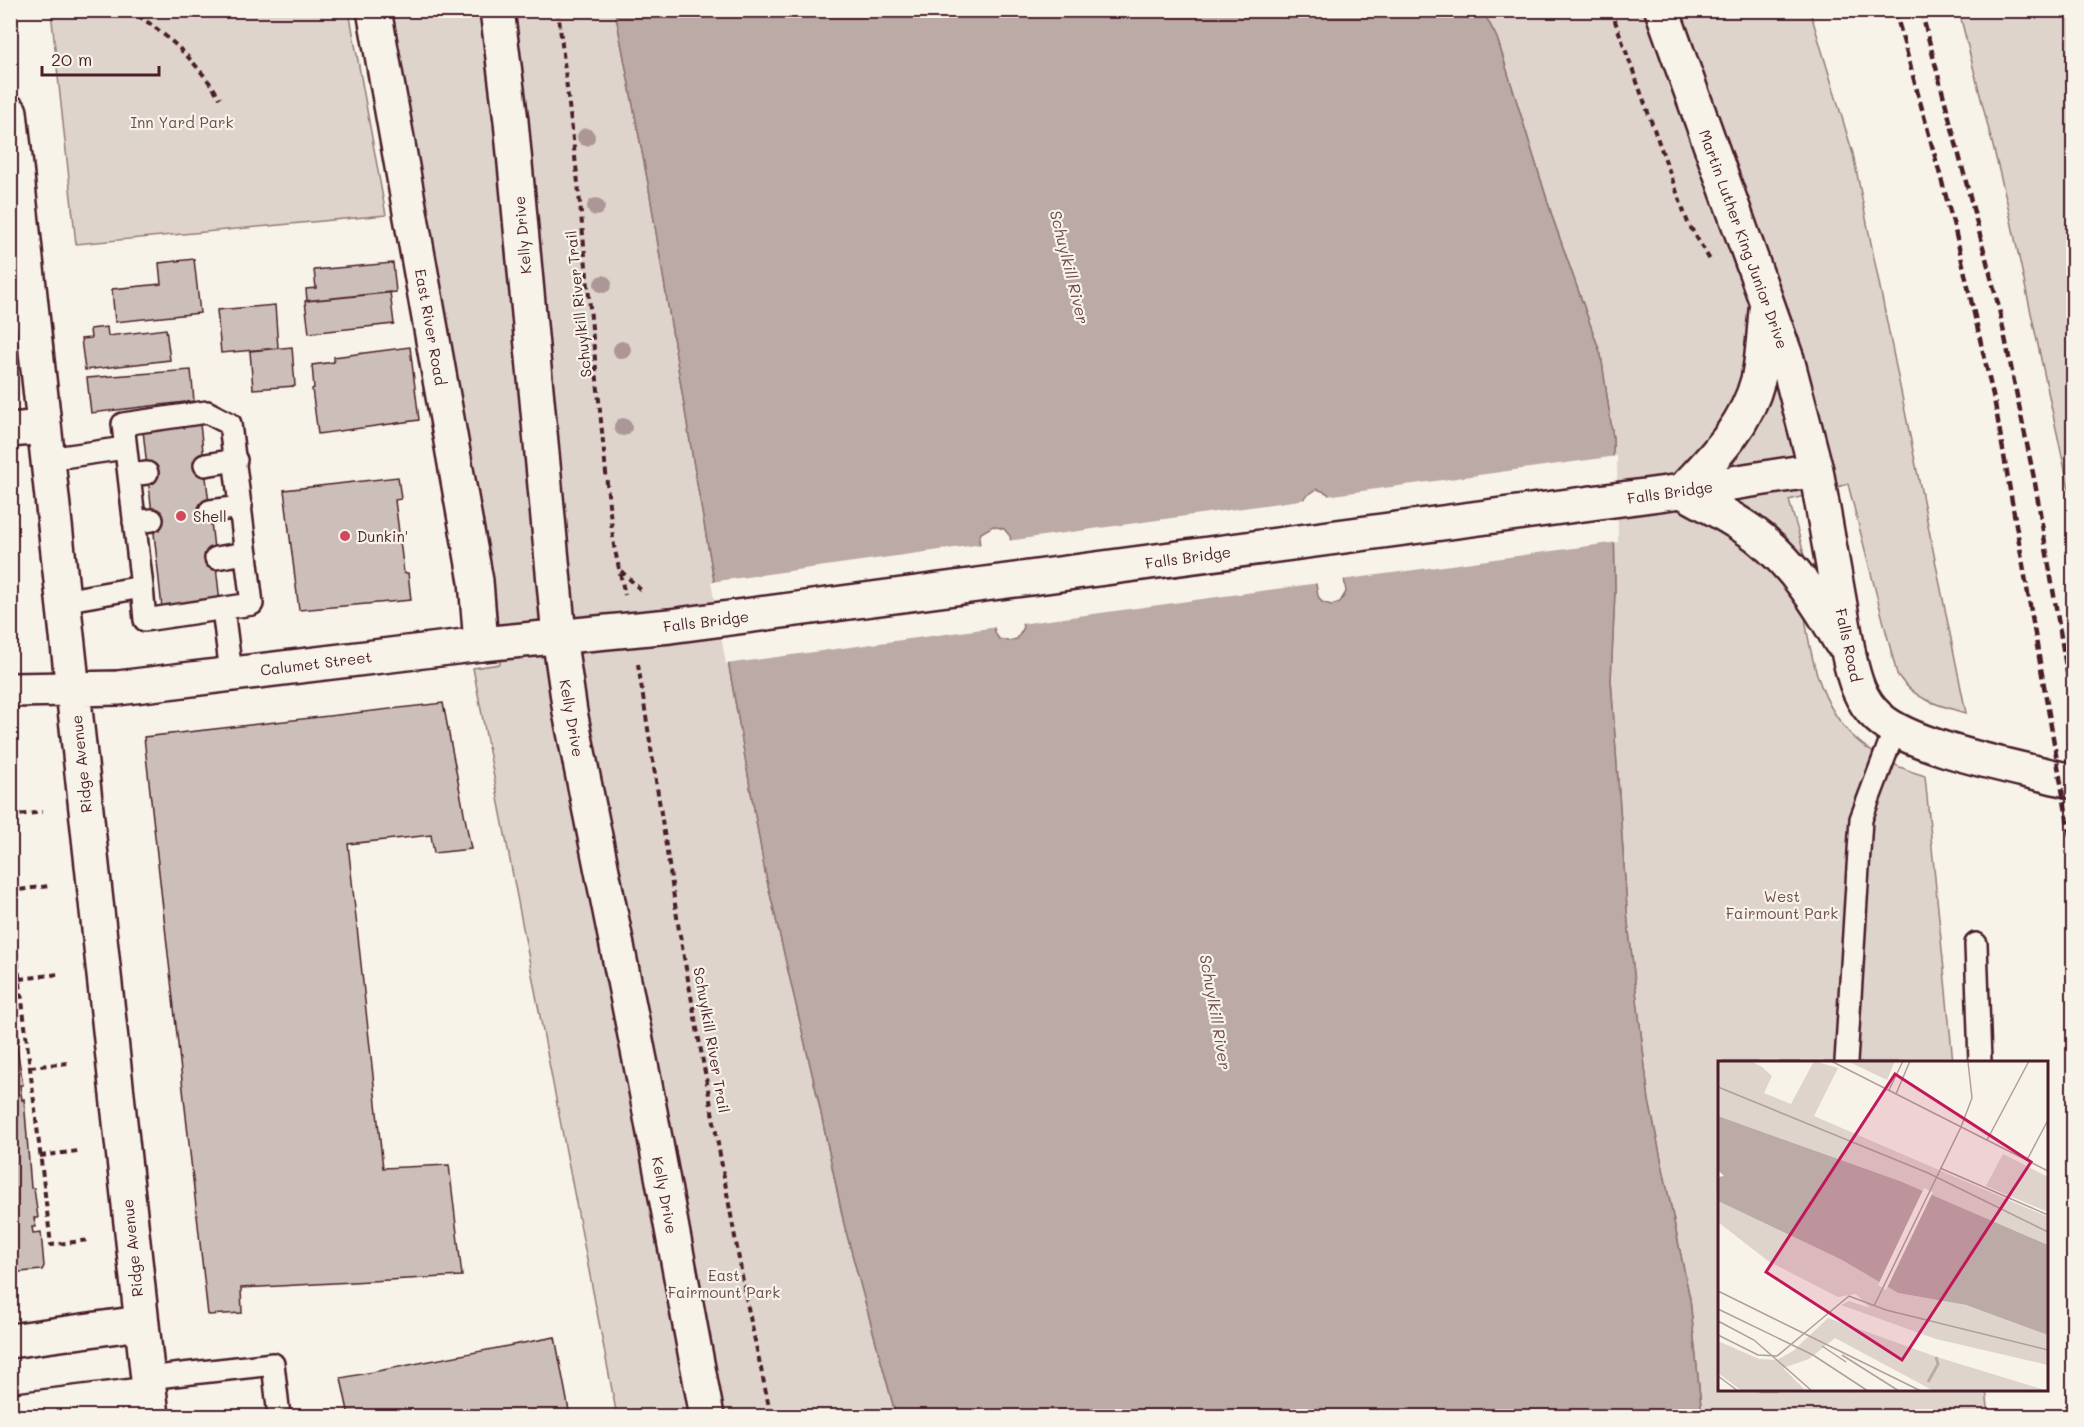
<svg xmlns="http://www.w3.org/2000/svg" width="2084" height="1427" font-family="Mali,sans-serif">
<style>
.green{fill:#ded4cc;stroke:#947a7c;stroke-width:1.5}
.water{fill:#bcaaa7;stroke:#8e7275;stroke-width:1.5;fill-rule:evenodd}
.pier{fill:#f7f3e8}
.building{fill:#ccbfb9;stroke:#4a1f2b;stroke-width:1.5}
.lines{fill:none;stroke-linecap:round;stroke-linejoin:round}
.lane-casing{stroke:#4a1f2b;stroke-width:26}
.street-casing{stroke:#4a1f2b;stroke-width:38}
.secondary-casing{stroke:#4a1f2b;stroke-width:38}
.primary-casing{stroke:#4a1f2b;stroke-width:38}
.path{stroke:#4a1f2b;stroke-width:4;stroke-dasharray:6 4.5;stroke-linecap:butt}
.lane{stroke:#f7f3e8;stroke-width:21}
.street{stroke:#f7f3e8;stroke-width:33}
.secondary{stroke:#f7f3e8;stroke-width:33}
.primary{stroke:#f7f3e8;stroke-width:33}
.rail{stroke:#4a1f2b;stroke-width:4.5;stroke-dasharray:9 4.5;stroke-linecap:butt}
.tree{fill:#ac9796}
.poi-dot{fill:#d1495b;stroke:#f7f3e8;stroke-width:2}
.labels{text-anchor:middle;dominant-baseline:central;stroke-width:4.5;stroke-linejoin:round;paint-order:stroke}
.park-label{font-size:15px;fill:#6f4c53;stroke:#f7f3e8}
.street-label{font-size:15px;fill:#4a1f2b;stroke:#f7f3e8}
.poi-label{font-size:15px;fill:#4a1f2b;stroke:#f7f3e8;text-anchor:start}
.water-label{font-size:16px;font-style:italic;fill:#6c4950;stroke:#f7f3e8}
.inset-river{fill:none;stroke:#bcaaa7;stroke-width:3}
.inset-road{fill:none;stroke:#b29e9c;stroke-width:1.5}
.view{fill:#c2185b;fill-opacity:0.15;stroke:#c2185b;stroke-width:3}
.inset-edge{fill:none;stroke:#4a1f2b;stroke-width:3}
</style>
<rect width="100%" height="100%" fill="#f7f3e8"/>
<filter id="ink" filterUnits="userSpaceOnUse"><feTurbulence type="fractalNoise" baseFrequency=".0167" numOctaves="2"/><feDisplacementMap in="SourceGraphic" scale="12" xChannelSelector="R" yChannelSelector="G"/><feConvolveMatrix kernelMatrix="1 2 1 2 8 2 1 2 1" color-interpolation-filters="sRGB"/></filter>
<g filter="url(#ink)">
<!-- green -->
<path class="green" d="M51 11H349L386 215 76 244Z
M391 11H615L648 183 694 466 765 872 818 1099 844 1224 896 1416H617L473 668 500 664 496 603Z
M1483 11H1810L1853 154 1966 713C1937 705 1914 700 1897 674L1848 484 1789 500C1794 520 1802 541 1805 562 1807 580 1802 599 1805 617 1816 698 1840 751 1925 776L1953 1062H1720V1390H1986L1989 1416H1702L1690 1299 1649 1101 1628 923 1611 680 1615 591 1613 438 1601 355 1553 219 1497 38Z
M1959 11H2073V507L2007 202Z"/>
<!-- water -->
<path class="water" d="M615 11H1483L1497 38 1553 219 1601 355 1613 438 1615 591 1611 680 1628 923 1649 1101 1690 1299 1702 1416H896L844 1224 818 1099 765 872 694 466 648 183ZM1317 489 1327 493 1333 500 1346 592 1340 602 1331 605 1322 602 1318 596 1302 503 1305 497ZM993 526 1004 529 1010 536 1023 629 1017 639 1008 641 999 639 995 633 979 539 981 533Z"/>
<!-- pier -->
<path class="pier" d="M1617 456 1618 542 1341 580 1330 501 1326 496Z
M1307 499 1305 503 1319 583 1020 624 1007 541Z
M983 544 997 627 726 664 711 582Z"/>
<!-- building -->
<path class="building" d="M194 259 200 313 115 322 112 289 161 284 159 263Z
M393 263 396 292 307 301 306 289 316 288 314 270Z
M390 292 394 324 309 333 305 301Z
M275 305 278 348 221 353 217 310Z
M107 327 108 336 166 329 170 360 85 370 81 339 91 338 90 329Z
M292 347 295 386 253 389 250 351Z
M410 347 419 420 318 434 312 389 314 388 312 365 334 362V357Z
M191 370 194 401 91 413 87 378Z
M200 424 220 602 162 608 143 430Z
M398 477 401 499 395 500 404 573H408L411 600 299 610 284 490Z
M443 703 471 849 434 853 431 835 348 844 383 1168 449 1165 462 1276 241 1288 242 1313 208 1315 144 737Z
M10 967H11L14 997H10Z
M10 998 12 1012H16L19 1041H16L23 1085H20L22 1100 24 1099 31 1188H34L38 1218H34L36 1227H32L33 1233 41 1232 44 1266 42 1270 10 1273Z
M555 1337 570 1416H349L341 1378Z"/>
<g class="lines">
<!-- lane casing -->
<g class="lane-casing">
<path id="lane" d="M48 459 125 448
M205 465 236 460
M129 475 147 473
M210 511 241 507
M134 522 152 520
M216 558 246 553
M63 601 142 587 123 424 207 412 230 424 252 604 145 620 142 587
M223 609 231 673
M1976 944 1980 1062
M1846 1062 1861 819 1895 729
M147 1378 273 1364 279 1416"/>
</g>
<!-- street casing -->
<g class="street-casing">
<path id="street" d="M374 10 476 581 481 644
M10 430 44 427
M10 690 72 689
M10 1341 140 1323
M10 1411 149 1394"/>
</g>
<!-- secondary casing -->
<g class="secondary-casing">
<path id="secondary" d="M1662 10 1787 359 1816 470 1849 656C1854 679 1860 701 1878 717 1911 749 2026 769 2074 782
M10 112 152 1416
M1682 491C1708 506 1738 520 1761 539 1795 567 1819 604 1840 641
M1682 491C1714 457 1746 426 1758 380 1763 358 1764 333 1766 310
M72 689 118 688 481 644 670 626 1674 492 1816 470"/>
</g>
<!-- primary casing -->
<g class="primary-casing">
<path id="primary" d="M497 10 511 121 559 636 570 712 645 1085 707 1416"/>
</g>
<!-- path -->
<path class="path" d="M129 10C167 33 196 61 220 98
M558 10 578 183 609 504 614 546 625 595
M1611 10 1688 223 1710 260
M621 571 643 592
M638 664 679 930 747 1303 771 1416
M10 816 42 812
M10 891 49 886
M10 899 51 1245 89 1240
M20 979 59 974
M30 1067 68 1063
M40 1156 78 1151"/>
<!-- lane -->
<use href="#lane" class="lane"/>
<!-- street -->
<use href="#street" class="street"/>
<!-- secondary -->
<use href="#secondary" class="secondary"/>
<!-- primary -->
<use href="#primary" class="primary"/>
<!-- rail -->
<path class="rail" d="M1895 10 1954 226 1995 404 2074 858
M1921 10 1998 304 2035 483 2074 714"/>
</g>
<!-- trees -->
<g class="tree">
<circle cx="586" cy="137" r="9"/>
<circle cx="596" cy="207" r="9"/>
<circle cx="603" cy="284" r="9"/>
<circle cx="622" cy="350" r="9"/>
<circle cx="623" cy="427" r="9"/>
</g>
</g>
<!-- markers -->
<g class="poi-dot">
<circle cx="181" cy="516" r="6"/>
<circle cx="345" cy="536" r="6"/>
</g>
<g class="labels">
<!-- park labels -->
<g class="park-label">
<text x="182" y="122">Inn Yard Park</text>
<text x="1782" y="896">West<tspan x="1782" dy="17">Fairmount Park</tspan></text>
<text x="724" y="1275">East<tspan x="724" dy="17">Fairmount Park</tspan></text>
</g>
<!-- street labels -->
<g class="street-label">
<text transform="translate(522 235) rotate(-95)">Kelly Drive</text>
<text transform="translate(1744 239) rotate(70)">Martin Luther King Junior Drive</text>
<text transform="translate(578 304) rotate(-96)">Schuylkill River Trail</text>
<text transform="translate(431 327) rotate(80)">East River Road</text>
<text transform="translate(1670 492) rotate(-8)">Falls Bridge</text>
<text transform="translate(1188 557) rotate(-8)">Falls Bridge</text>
<text transform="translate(706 621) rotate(-7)">Falls Bridge</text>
<text transform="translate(1849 645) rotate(78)">Falls Road</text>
<text transform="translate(316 663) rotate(-7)">Calumet Street</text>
<text transform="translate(572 718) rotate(80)">Kelly Drive</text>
<text transform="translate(81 764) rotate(-96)">Ridge Avenue</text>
<text transform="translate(712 1040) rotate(80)">Schuylkill River Trail</text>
<text transform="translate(665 1195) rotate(79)">Kelly Drive</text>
<text transform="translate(132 1248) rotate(-96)">Ridge Avenue</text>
</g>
<!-- poi labels -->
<g class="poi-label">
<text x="193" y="516">Shell</text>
<text x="357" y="536">Dunkin'</text>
</g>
<!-- water labels -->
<g class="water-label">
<text transform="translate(1070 267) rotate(76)">Schuylkill River</text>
<text transform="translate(1216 1012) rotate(80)">Schuylkill River</text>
</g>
</g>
<!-- overview -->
<g transform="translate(1718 1061)">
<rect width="330" height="330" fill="#f7f3e8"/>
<path d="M0 0H33L44 6 54 15 46 32 73 43 96 0 120 7 96 55 330 156V184L182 120 0 55ZM129 0H177L169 19ZM285 93 330 116V151L268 125ZM0 140 124 199 180 232 248 244 330 274V304L218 278 123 244 131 240 152 247 138 233 120 236 50 200 0 161ZM110 257 219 296 330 330H216L117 277 91 298 65 307 88 330H24L0 312V280L41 298 59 299 75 290Z" fill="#ded4cc"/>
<path d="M0 55 182 120 330 184V274L248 244 180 232 124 199 0 140V116L6 115 0 109Z" fill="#bcaaa7"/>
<path d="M206 127 215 131 168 229 160 224Z" fill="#f7f3e8"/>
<path class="inset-river" d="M210 321 220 303 218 296"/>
<path class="inset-road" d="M113 0 330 110M0 26 210 112 330 171M171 29 185 0M178 33 192 0M243 66 254 37 250 1M269 79 311 0M309 99 330 59M222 107 330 154M0 230 203 330M156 245 243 66M0 248 95 294 150 330M0 260 36 279 94 330M0 274 40 294 59 295 131 235 168 249 330 289M104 285 128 301M124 294 181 330M0 315 20 330"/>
<path class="view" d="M177 13 313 101 184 299 48 211Z"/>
<rect width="330" height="330" class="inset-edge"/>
</g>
<!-- margin -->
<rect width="2084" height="1427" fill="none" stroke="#f7f3e8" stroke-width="36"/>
<rect x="18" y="18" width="2048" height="1391" fill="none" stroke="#4a1f2b" stroke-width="2" filter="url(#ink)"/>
<!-- scale -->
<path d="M42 66v9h117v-9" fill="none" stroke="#4a1f2b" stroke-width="3"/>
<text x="51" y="66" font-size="18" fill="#4a1f2b" stroke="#f7f3e8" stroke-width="4.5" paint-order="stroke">20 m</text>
</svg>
